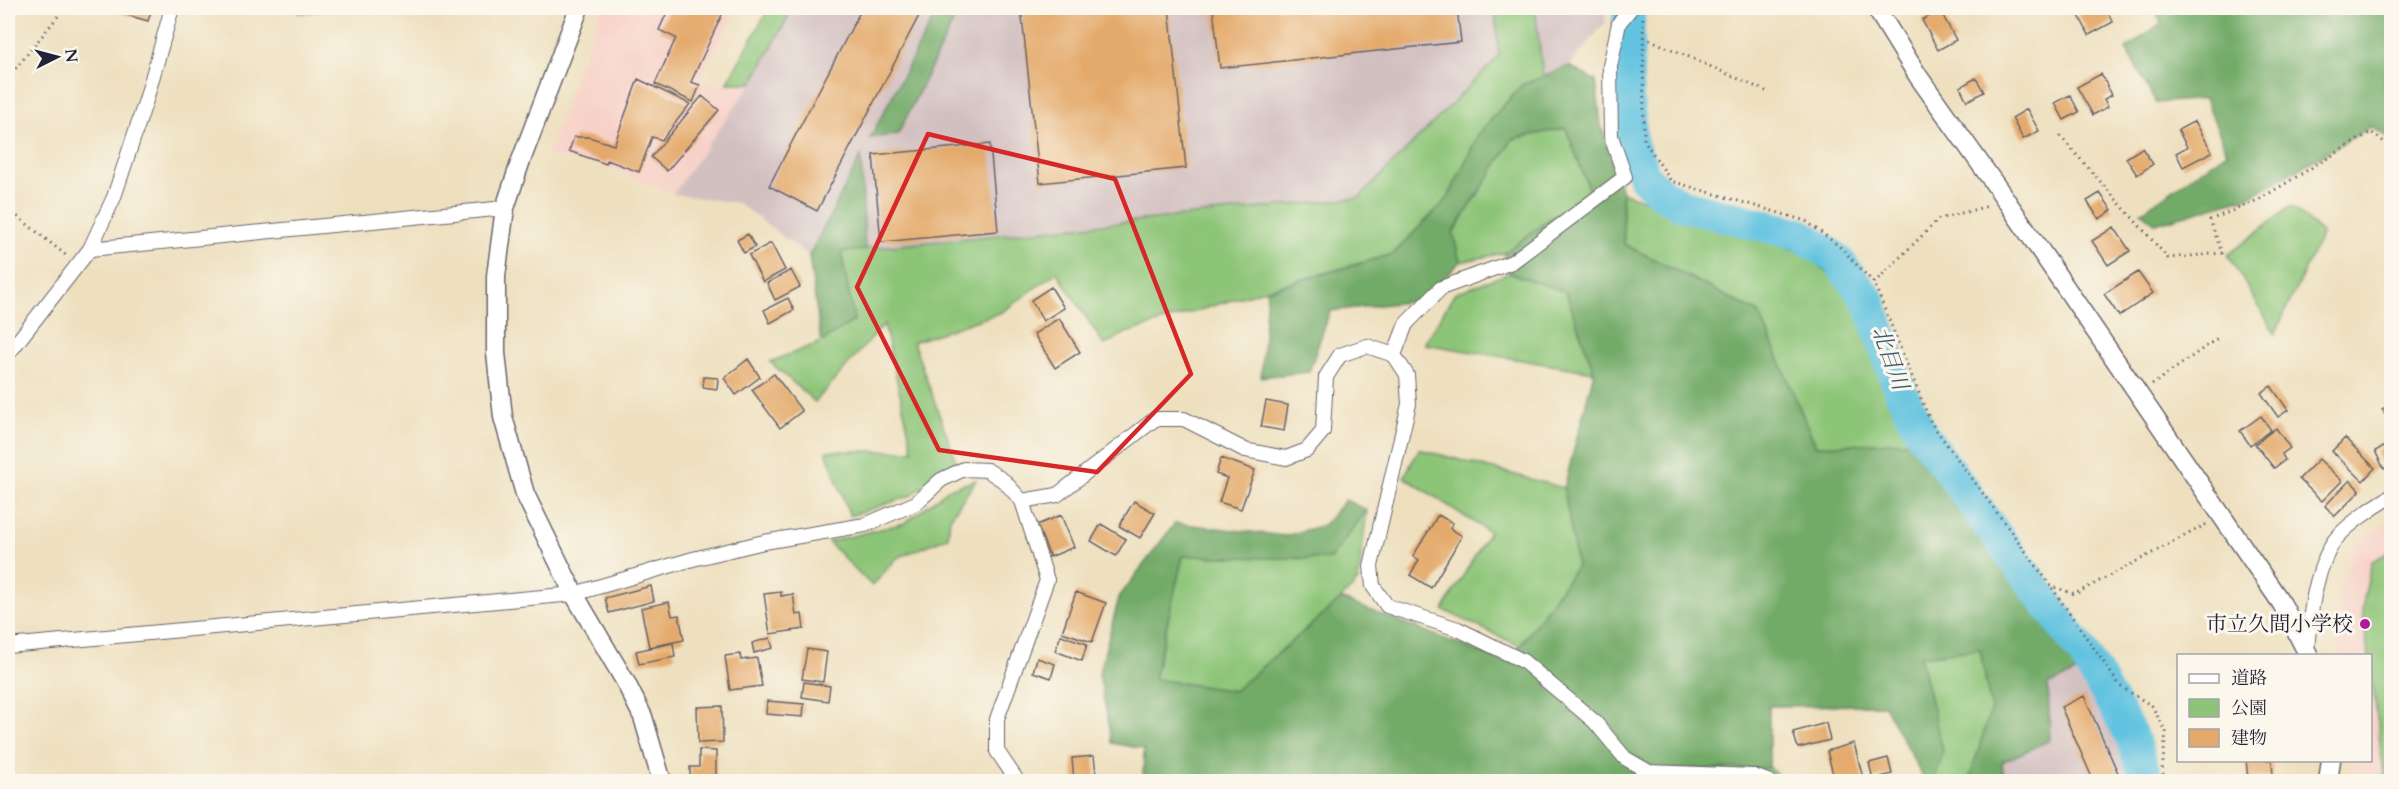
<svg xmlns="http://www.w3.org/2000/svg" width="2399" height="789" font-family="Cardo,'Noto Serif JP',serif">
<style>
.built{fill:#f7d1c7}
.industrial{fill:#d2bfc0}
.green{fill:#8dc578;stroke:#58745a;stroke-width:1.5}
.forest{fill:#72aa68;stroke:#4a6652;stroke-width:1.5}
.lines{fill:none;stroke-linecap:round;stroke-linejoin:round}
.river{stroke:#62c3e0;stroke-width:33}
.building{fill:#e4aa6c}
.minor-casing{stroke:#696469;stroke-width:16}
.tertiary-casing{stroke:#696469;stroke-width:21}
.path{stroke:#696469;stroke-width:3;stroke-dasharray:1.5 4.5;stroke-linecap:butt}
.minor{stroke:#fff;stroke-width:14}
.tertiary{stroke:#fff;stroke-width:18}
.marked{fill:none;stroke:#d62828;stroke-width:4.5;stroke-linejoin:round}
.poi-dot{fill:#b5179e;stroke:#fbf7ec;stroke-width:2}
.labels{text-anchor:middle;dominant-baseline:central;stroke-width:6;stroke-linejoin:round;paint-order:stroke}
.poi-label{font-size:21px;fill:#22223b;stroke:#fbf7ec;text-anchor:end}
.water-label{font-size:22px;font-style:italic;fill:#385a75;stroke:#fbf7ec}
</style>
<rect width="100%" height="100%" fill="#fbf7ec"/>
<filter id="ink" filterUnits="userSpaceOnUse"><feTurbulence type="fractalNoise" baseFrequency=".0167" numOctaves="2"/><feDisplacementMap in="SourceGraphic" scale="12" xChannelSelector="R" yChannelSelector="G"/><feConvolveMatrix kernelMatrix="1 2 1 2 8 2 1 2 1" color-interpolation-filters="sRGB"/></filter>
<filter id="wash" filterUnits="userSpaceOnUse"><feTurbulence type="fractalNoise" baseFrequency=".008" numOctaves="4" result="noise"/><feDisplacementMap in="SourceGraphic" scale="24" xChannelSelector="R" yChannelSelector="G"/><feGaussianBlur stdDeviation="1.35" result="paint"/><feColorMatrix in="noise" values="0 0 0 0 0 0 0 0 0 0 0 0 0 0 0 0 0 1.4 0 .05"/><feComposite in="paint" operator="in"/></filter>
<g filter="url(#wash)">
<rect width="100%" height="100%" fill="#eee0bf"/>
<!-- built -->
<path class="built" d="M601 8H737L698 83H752L673 194 599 164 547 156Z
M2391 519V781H2358L2355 761 2370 760V656H2339V592L2355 546Z"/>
<!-- industrial -->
<path class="industrial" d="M793 8H1606L1605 23 1569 66 1543 77 1499 56 1359 198 865 250 861 157 809 256 738 203 673 194 752 83Z
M2087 668 2131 781H2004L2002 762 2049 740 2048 685Z"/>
<!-- green -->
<path class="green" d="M297 8H356L298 13Z
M769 8H793L752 83H727Z
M1495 8H1535L1543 77 1522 85 1479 133 1448 198 1393 254 1267 289 1126 333 1104 345 1057 272 1002 312 913 342 956 461 910 496 850 516 826 451H913L884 324 815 402 770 362 821 342 854 321 841 251 1359 198 1499 56Z
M1566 128 1589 190 1504 253 1460 262 1453 233 1513 139Z
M1622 192 1807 255 1857 300 1893 392 1922 441 1816 446 1759 313 1624 244Z
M2291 206 2322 233 2275 334 2228 255Z
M1509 273 1566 292 1594 372 1424 344 1455 293Z
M1419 449 1564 488 1577 566 1520 646 1443 610 1489 532 1404 477Z
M976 480 950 518 948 537 897 558 872 586 828 542 905 523 949 489Z
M1367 510 1358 581 1341 599 1234 691 1154 679 1183 556 1330 559Z
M2391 551 2392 781 2385 782 2371 671 2370 656 2368 655 2362 608 2372 561Z
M1980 649 1991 709 1969 781H1934L1943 752 1920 656Z
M1769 768 1785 781H1642L1635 770Z"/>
<!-- forest -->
<path class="forest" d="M939 8H960L898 134 870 138Z
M2154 8H2391V139L2371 127 2253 195 2156 224 2141 212 2227 152 2205 99 2156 103 2126 49 2161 23Z
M1569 66 1596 81 1601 125 1622 192 1624 244 1759 313 1816 446 1922 441 2087 668 2048 685 2050 740 2002 762 2004 782 1969 781 1991 709 1980 649 1920 656 1943 752 1934 782 1925 781 1884 705 1769 706V768L1636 770 1642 781H1143L1144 749 1112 743 1099 674 1119 597 1175 523 1285 536 1324 525 1345 500 1367 510 1330 559 1183 556 1154 679 1234 691 1341 599 1508 663 1577 566 1564 488 1594 372 1566 292 1509 273 1504 253 1589 190 1566 128 1513 139 1453 233 1460 262 1423 300 1330 311 1309 372 1261 377 1267 290 1393 254 1448 198 1479 133 1522 85Z
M861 156 865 250 841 252 854 320 821 342 809 256Z"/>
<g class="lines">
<!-- river -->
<path class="river" d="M1629 8 1627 95 1632 145 1645 178 1663 194 1682 205 1801 235 1836 258 1869 301 1899 388 1922 434 2082 651 2130 733 2148 782"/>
</g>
<g id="blocks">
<!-- building -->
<path class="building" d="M111 8H152L148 21 110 10Z
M669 8H725L691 82 700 85 693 102 655 84 676 38 659 30Z
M862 8H923L817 211 769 186Z
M1021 8H1169L1186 168 1040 183Z
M1213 8H1457L1461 42 1220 68Z
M2075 8H2105L2113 22 2089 35Z
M1940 10 1956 40 1938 50 1922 20Z
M2101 74 2112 95 2104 99 2108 107 2093 115 2077 87Z
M1976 78 1984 92 1967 101 1960 87Z
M638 79 690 104 662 140 652 137 639 172 607 160 606 164 569 151 574 137H589L614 145Z
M2070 95 2079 112 2064 120 2055 103Z
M702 96 719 110 667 171 651 157Z
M2027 109 2039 131 2023 139 2012 118Z
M2195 121 2212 152 2183 167 2176 153 2187 147 2178 130Z
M990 144 998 231 881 242 873 155Z
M2142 148 2153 164 2137 175 2126 158Z
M2100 193 2112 210 2099 219 2087 201Z
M2114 227 2130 251 2108 265 2092 241Z
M748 234 755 247 744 253 737 240Z
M771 243 785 270 763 282 749 255Z
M791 270 800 287 775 300 767 283Z
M2138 272 2153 293 2119 316 2104 294Z
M1051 287 1064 308 1043 321 1031 300Z
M788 298 794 310 770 323 764 310Z
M1059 318 1080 352 1055 368 1034 334Z
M748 359 760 377 736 395 724 378Z
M774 374 802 411 780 428 752 390Z
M704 377 718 378 717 389 703 387Z
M2271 386 2288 410 2278 417 2261 393Z
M1266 401 1288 405 1284 431 1261 427Z
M2392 404V427L2382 409Z
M2261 416 2271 430 2250 445 2240 431Z
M2276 428 2290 448 2282 454 2285 460 2274 468 2255 444Z
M2345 438 2375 468 2363 481 2332 451Z
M2392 442V465L2384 469 2375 451Z
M1221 458 1255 470 1241 509 1219 502 1227 478 1216 474Z
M2319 459 2342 481 2322 501 2299 479Z
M2350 480 2360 491 2335 516 2325 506Z
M1134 501 1155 513 1140 538 1119 526Z
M1061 515 1074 547 1050 557 1037 525Z
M1438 515 1453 523 1450 528 1462 536 1431 588 1410 575 1419 560 1413 556Z
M1101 524 1126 539 1116 556 1091 541Z
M651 586 654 601 609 613 605 598Z
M781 592V596L793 594 796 615 802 614 804 629 770 634 764 594Z
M1076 592 1106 603 1092 642 1062 632Z
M669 602 672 616 679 615 684 640 649 647 641 608Z
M1061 635 1087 644 1082 661 1055 651Z
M770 638 773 648 754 653 752 643Z
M673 643 675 657 639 664 636 651Z
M807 649 827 652 823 682 802 679Z
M740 654 741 660 757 658 762 686 730 690 725 656Z
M1037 658 1055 664 1051 678 1033 672Z
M804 682 830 686 828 701 802 697Z
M2084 696 2122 782H2094L2061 707Z
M767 701 804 704 803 717 766 714Z
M722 706 723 742 698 743 697 707Z
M1826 723 1830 740 1798 748 1793 732Z
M1854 743 1864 782H1835L1827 751Z
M699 750 716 751V782H690V767H699Z
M1094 756 1097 782H1074L1072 758Z
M1888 758 1892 774 1873 779 1869 763Z
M2246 760H2272L2273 777 2248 779Z"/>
</g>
</g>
<g filter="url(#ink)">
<use href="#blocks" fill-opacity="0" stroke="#696469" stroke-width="1.5"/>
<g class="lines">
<!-- minor casing -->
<g class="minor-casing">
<path id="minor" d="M90 249 505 208
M8 354 90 249 114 197 146 100 172 8
M1394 355 1406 324 1441 288 1512 262 1625 177 1611 136 1610 66 1619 23 1631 8
M1022 501 1057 495 1155 419H1184L1245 450 1286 458 1307 450 1323 431 1326 377 1340 355 1367 346 1394 355 1407 375 1409 404 1371 566 1373 586 1387 606 1458 629 1523 661 1595 722 1625 758 1649 772 1754 776 1770 782
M8 646 574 594 693 559 764 542 865 525 916 503 941 480 964 469 987 470 1004 481 1022 501 1047 580 997 719V751L1018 782
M2307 650C2310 615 2314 577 2331 546 2340 529 2375 506 2392 496"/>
</g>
<!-- tertiary casing -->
<g class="tertiary-casing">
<path id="tertiary" d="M579 8 520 163 505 208 496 276V353L503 417 525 494 574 594 625 681 643 717 662 782
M1876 8 1918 76 1999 190 2282 604 2309 656
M2328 782 2331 760"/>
</g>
<!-- path -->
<path class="path" d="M1643 18 1644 140 1671 181 1806 221 1839 246 1874 283 1931 423 2051 586 2075 594 2207 524
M1644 37 1768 92
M8 78 63 10
M2060 136 2168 258 2222 253 2210 220 2258 200 2371 132 2392 148
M8 209 67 256
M1874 283 1939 219 1988 206
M2152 385 2219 337
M2052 588 2120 686 2152 706 2166 732 2162 771 2166 782"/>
<!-- minor -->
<use href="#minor" class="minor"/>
<!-- tertiary -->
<use href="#tertiary" class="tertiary"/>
</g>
</g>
<!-- marked area -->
<path class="marked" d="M928 134 1115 179 1191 374 1097 472 939 450 857 287Z"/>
<!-- markers -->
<circle class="poi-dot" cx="2365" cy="624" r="6"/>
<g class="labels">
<!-- poi labels -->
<g class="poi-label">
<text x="2353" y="624">市立久間小学校</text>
</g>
<!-- water labels -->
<g class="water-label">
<text transform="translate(1890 358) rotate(70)">北目川</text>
</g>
</g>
<!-- margin -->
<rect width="2399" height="789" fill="none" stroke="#fbf7ec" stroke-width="30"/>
<!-- legend -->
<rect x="2177" y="654" width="195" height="108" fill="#fbf7ec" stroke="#a4a2a5" stroke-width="1.5"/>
<rect x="2189" y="674" width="30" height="9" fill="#ffffff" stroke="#a4a2a5" stroke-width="1.5"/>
<text x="2231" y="684" font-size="18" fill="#22223b">道路</text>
<rect x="2189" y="699" width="30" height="18" fill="#8dc578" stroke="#a4a2a5" stroke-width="1.5"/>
<text x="2231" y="714" font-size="18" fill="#22223b">公園</text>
<rect x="2189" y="729" width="30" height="18" fill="#e4aa6c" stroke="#a4a2a5" stroke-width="1.5"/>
<text x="2231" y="744" font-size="18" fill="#22223b">建物</text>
<!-- north arrow -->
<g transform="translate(57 57) rotate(84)" stroke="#fbf7ec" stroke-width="4.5" paint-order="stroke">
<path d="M0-4.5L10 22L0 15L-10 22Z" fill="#22223b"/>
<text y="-9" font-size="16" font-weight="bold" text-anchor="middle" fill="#22223b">N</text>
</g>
</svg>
